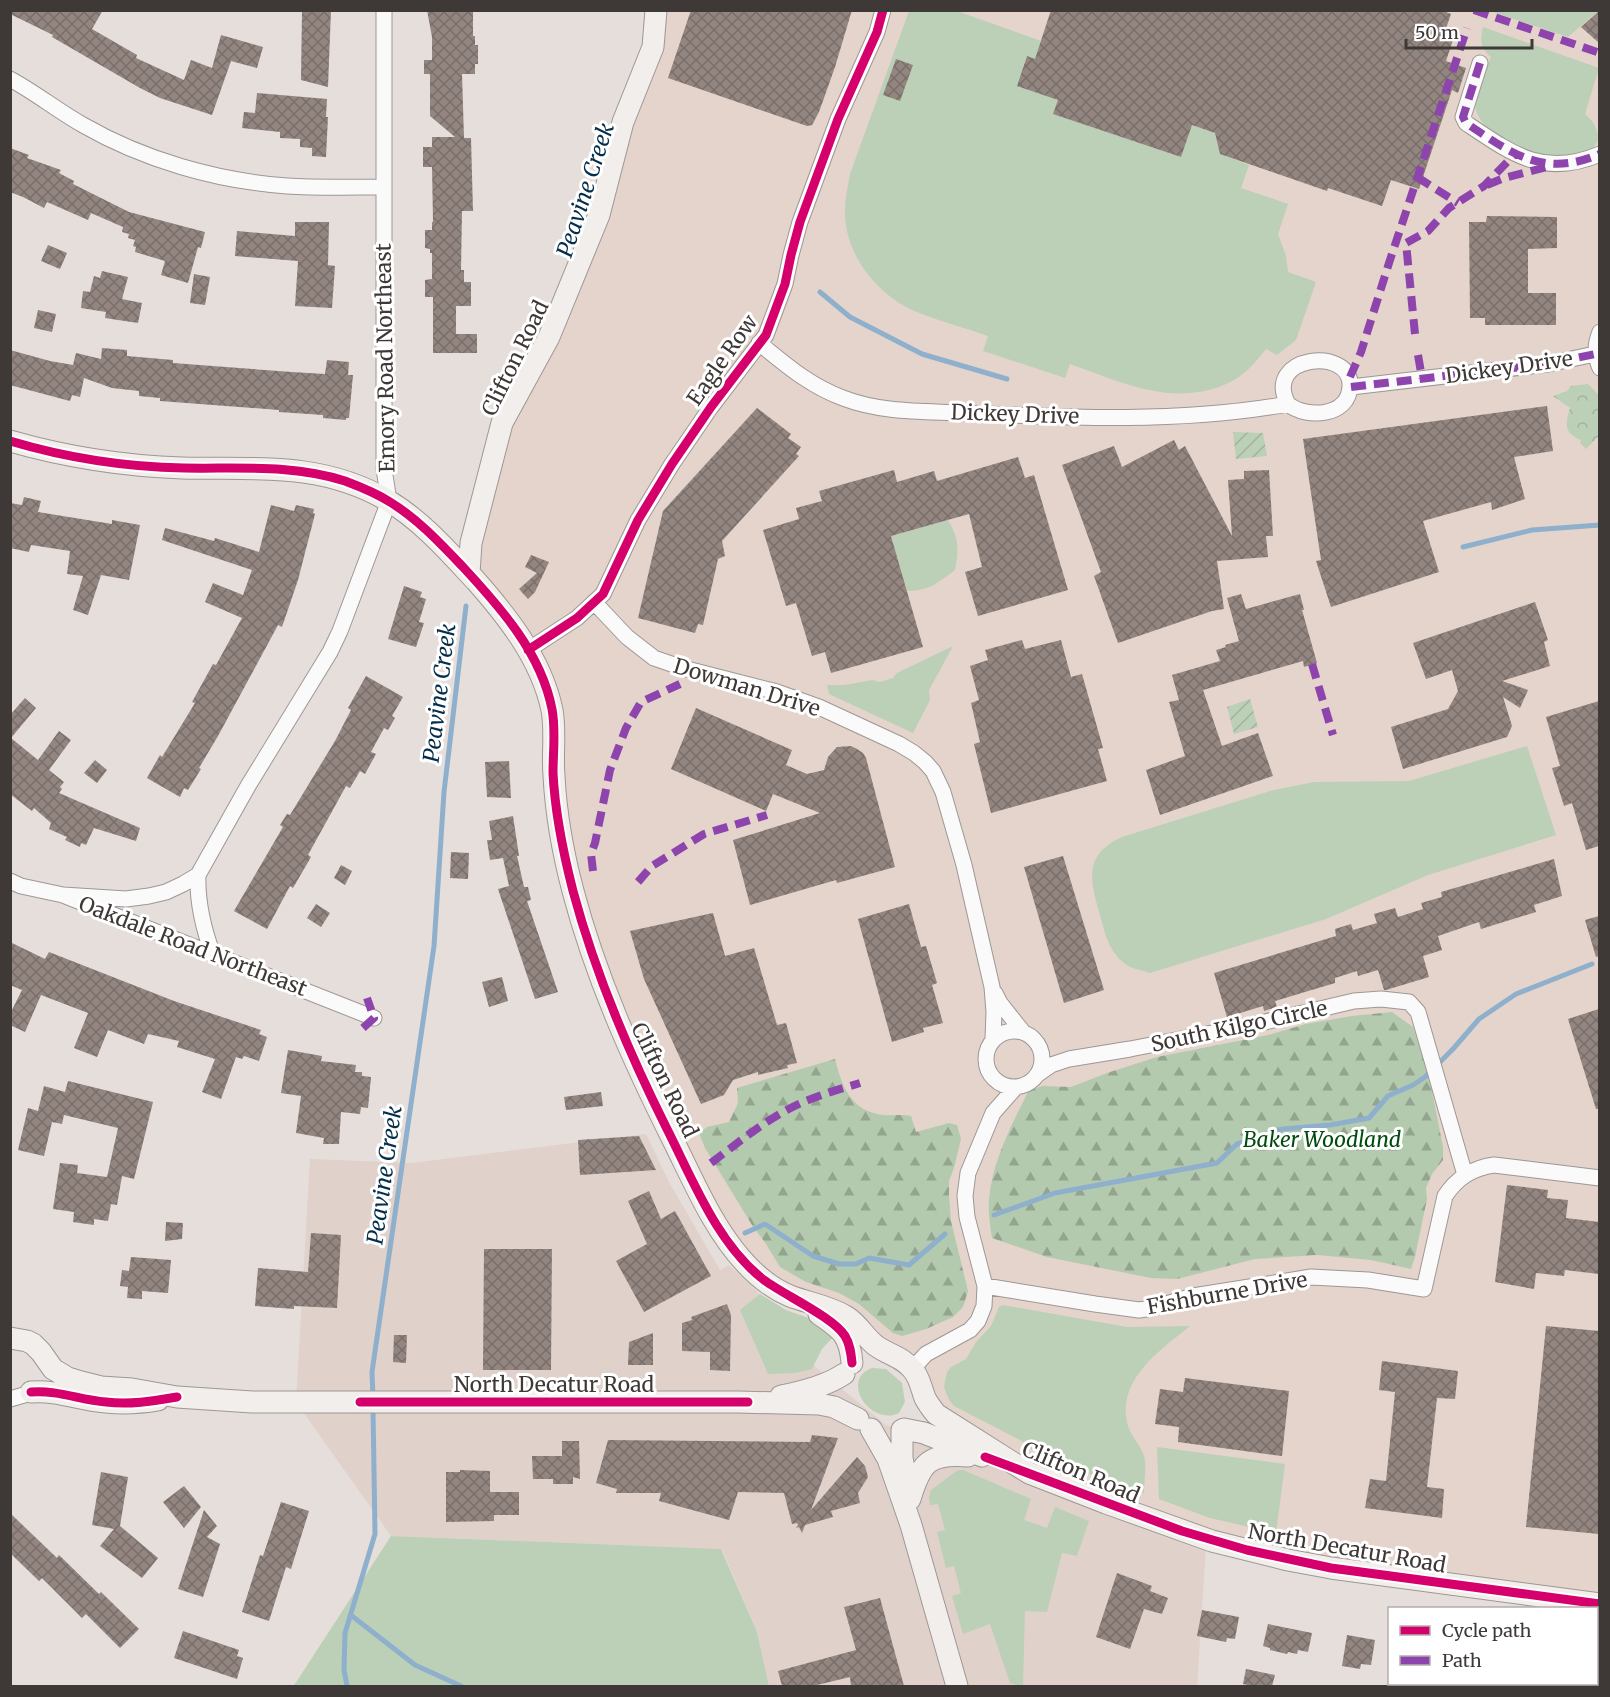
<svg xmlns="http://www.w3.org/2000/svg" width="1610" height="1697" font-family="Merriweather,serif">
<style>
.built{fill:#e0d1cb}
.education{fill:#e4d4cb}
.grass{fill:#bbd0b6}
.forest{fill:url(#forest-firs)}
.park{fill:url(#park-crowns)}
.garden{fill:url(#garden-furrows)}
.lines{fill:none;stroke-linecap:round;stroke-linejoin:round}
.stream{stroke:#8eb0cc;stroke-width:5}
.building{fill:url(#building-cross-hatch)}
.street-casing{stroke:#9d9795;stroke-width:17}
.secondary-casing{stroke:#9d9795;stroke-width:23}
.street{stroke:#fbfafa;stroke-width:15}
.secondary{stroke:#f1eeeb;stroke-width:21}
.quiet{stroke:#8e44ad;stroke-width:8;stroke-dasharray:15 8;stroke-linecap:butt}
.cycleway-casing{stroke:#fff;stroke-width:13}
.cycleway{stroke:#d6006c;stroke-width:9}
.labels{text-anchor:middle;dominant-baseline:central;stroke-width:6;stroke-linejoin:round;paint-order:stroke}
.street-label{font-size:21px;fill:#3e3836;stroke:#fff}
.park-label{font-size:21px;font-style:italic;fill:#004b0e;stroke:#fff}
.water-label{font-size:22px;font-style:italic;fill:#042e4b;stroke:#fff}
</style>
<defs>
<pattern id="forest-firs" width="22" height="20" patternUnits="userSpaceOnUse" patternTransform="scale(1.5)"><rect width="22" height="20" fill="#b3caaf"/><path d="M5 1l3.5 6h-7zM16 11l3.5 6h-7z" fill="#93a58f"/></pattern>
<pattern id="park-crowns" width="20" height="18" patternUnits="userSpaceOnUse" patternTransform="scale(1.5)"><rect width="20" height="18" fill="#bbd0b6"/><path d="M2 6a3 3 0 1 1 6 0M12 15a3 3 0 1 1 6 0" fill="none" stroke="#a2b39d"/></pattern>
<pattern id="garden-furrows" width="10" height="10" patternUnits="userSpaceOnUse" patternTransform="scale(1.5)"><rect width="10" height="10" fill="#bbd0b6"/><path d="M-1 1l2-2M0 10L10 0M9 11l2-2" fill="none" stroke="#a2b39d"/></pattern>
<pattern id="building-cross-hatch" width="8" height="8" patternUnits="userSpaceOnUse" patternTransform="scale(1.5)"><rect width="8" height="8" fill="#938580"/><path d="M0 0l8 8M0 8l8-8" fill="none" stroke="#796e6a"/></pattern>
</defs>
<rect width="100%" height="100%" fill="#e6dedb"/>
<!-- built -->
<path class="built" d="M646 1134 669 1182 720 1270 729 1265 755 1289 813 1365 886 1425 1206 1547 1197 1686H769L757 1632 722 1549 391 1536 296 1402 310 1159 412 1163Z"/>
<!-- education -->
<path class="education" d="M656 11H1599V1604L1392 1577 1106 1503 944 1421 921 1384 731 1246 582 920 549 698 469 573 502 423 549 337Z"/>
<!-- grass -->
<path class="grass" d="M909 11H957L1041 41 1035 59 1026 57 1018 85 1058 100 1054 114 1181 157 1192 125 1215 133 1220 154 1249 165 1241 188 1288 204 1278 234 1286 256 1288 272 1316 282 1296 340 1277 355 1266 349C1258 359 1250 369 1240 376 1234 381 1226 384 1219 387 1166 405 1119 381 1070 364L1065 378 983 351 988 336C963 327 934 320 910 309 874 291 844 252 845 210 845 198 848 186 850 174Z
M1490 11H1598L1568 37Z
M1483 27 1599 68 1585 114C1597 124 1605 142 1588 152 1583 155 1576 155 1570 156 1565 157 1560 158 1556 158 1530 156 1478 135 1475 105 1474 93 1486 69 1491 57 1480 48 1480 40 1483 27Z
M948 520C959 539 959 549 955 570 936 584 931 590 907 591L891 536Z
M953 646 929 690 930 700 913 733 829 694 827 685H845L872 680 880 682 893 678 897 673Z
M1527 746 1556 835 1428 875 1326 919 1150 973C1142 970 1131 969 1124 963 1109 951 1105 934 1100 915 1090 880 1083 855 1122 837L1274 790 1314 782 1409 781Z
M760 1294 786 1310 817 1321 834 1336 822 1349 812 1369 795 1373 768 1374 740 1310Z
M1003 1305 1127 1327 1190 1326C1159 1351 1115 1381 1128 1426 1132 1438 1143 1448 1145 1460 1146 1470 1144 1482 1144 1493L1092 1475 1027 1447 1022 1441 954 1406 949 1400 944 1387 947 1372 951 1367 966 1359 976 1342 991 1326 999 1307Z
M872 1368 886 1369 902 1383 905 1402 899 1413C871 1427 839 1380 872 1368Z
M1157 1447 1285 1464 1276 1533 1210 1518 1159 1499Z
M958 1470H963L1031 1499 1024 1520 1047 1528 1055 1507 1089 1521 1077 1556 1062 1553 1047 1612 1025 1611 1023 1685 1020 1686 1010 1683 990 1624 963 1634 952 1596 961 1593 954 1566 946 1568 937 1532 945 1530 938 1504 930 1505 929 1497 931 1490Z
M391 1536 721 1549 757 1632 769 1686H292L295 1684Z"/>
<!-- forest -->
<path class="forest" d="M1392 1012 1413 1027 1430 1081 1443 1147V1160L1432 1174 1426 1188 1427 1199 1415 1257 1411 1269 1371 1260 1317 1255 1255 1259 1177 1279 1151 1278 1047 1257 992 1238C990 1225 988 1213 989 1200 992 1161 1012 1124 1029 1090L1043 1086 1071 1087 1107 1073 1157 1057 1268 1035 1306 1024 1352 1016Z
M835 1059C842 1087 851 1111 883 1115 892 1116 902 1114 911 1116L916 1132 949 1123 957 1125 961 1139 954 1168 949 1181V1195L951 1221 968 1291 963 1307 953 1317 926 1329 902 1336 893 1333 859 1304 839 1293 806 1282 780 1267 766 1244 752 1225 705 1148 699 1133 707 1127 729 1122 738 1103 737 1088Z"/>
<!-- park -->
<path class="park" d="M1588 384 1599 395 1600 435 1586 449 1580 443 1581 440C1564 434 1565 423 1570 408L1553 396 1567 391 1571 386Z"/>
<!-- garden -->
<path class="garden" d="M1233 432 1263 433 1267 456 1236 459Z
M1250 699 1258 727 1234 734 1227 707Z"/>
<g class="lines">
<!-- stream -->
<path class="stream" d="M820 292 850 317 922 354 1007 379
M1463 547 1532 530 1600 525
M994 1215 1055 1193 1217 1163 1237 1144 1283 1129 1330 1125 1369 1118 1388 1096 1413 1085 1425 1077 1453 1049 1479 1019 1516 994 1592 964
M745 1233 765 1224 813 1256 839 1264H856L869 1258 909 1265 945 1234
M373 1398 372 1372 434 946 444 792 466 606
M352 1616 415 1665 461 1686
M347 1686 344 1670 345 1633 375 1534 373 1408"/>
</g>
<!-- building -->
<path class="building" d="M10 10H103L92 29 137 55 136 58 184 80 191 60 212 68 221 35 263 47 257 68 231 61 212 115 160 98 140 88 52 37 53 35 10 14Z
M302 10H331L328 87 301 80Z
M427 10H473V36H475V45H478V64H475V74H462L464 138H471L473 211H462L461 270H464V282H471V306H456V334H477V353H433V297H425V280L432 279V253H430V249L425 248V230H432V222H433L432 167H423V147H432V137H455L430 116V74H424V60H432V37Z
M691 10H852L835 67 819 112 812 125 807 126 668 78Z
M1051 10H1441L1451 14 1444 34 1454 37 1446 61 1466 68 1458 93 1452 90 1419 189 1391 180 1382 206 1328 188 1327 191 1220 154 1215 133 1192 125 1181 157 1053 114 1058 100 1017 86 1027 56 1035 59Z
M1599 11V43L1581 27Z
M896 59 913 65 900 101 883 95Z
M257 93 327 99 326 117H328L326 157 312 156V148L300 147V139L280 138V132L242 128 244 112 255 113Z
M10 148 29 155 27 158 61 170 59 173 74 181 73 184 129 212 205 232 201 248 198 247 188 283 161 275 165 261 135 252 136 247 133 246 135 240 128 238 129 234 122 232 123 227 91 213 88 220 47 202 44 208 23 197 10 192Z
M1487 216 1557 217V248L1528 249V293H1556V325H1485V318H1470L1469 222H1486Z
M295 222H329L328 265 335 266 332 308 295 306 298 261 235 256 237 231 295 236Z
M48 245 67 253 60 269 41 261Z
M102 271 128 277 122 299 142 303 138 323 105 318 106 312 81 308 83 291 90 292 94 276 100 278Z
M194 274 210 277 205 305 190 303Z
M38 310 56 314 52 332 34 328Z
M102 348 127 350V356L173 360V363L292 372 325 374 327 360 349 362 348 375H353L349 418H346V420L323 418V415L279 412V410L160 401V398L139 396V391L112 388 84 378 80 397 72 395 70 401 10 385V350L50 361 73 365 76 353 101 359Z
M1547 406 1553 451 1514 457 1525 499 1492 510 1491 502 1423 521 1439 572 1331 607 1316 561 1321 560 1303 439Z
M757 408 791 434 788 438 801 447 796 454 799 456 722 541 725 556 718 559 703 625 698 624 695 633 638 618 663 511Z
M1174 440 1179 450 1185 446 1232 536 1228 480 1244 479V471L1269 470 1273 536H1266L1268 557 1217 561 1224 609 1212 611 1118 643 1094 576 1101 572 1062 465 1114 446 1122 467Z
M1018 457 1025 478 1034 475 1068 590 978 616 965 572 982 567 969 514 891 536 923 647 831 673 825 652 812 656 796 603 786 606 763 530 799 519 796 508 822 501 819 491 894 470 897 482 934 471 937 481Z
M24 497 41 501 38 512 112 524V520L140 525 129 580 101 575 88 615 73 610 83 576 67 574 70 551 31 545 29 552 10 548V503L22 505Z
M271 505 294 511 296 505 314 509 313 513 315 514 298 580 282 627 278 625 218 736 199 768 201 769 188 790 184 788 180 797 147 778 160 755 162 757 195 703 192 702 213 664 216 665 242 618 205 602 213 583 243 595 252 570 162 540 165 528 214 541 215 538 259 552Z
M531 555 549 562 535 592 528 599 519 589 537 573 525 567Z
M404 586 422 592 420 597 426 599 419 622 424 623 416 647 388 639Z
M1241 594 1246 609 1300 594 1304 610H1302L1317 663 1304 667 1303 661 1203 690 1222 746 1258 733 1273 776 1160 815 1146 770 1185 756 1169 702 1179 700 1172 675 1220 661 1216 650 1226 647 1225 645 1239 641 1227 598Z
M1535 602 1548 640 1544 642 1550 666 1502 681 1528 690 1520 708 1503 697 1512 726 1507 737 1403 769 1391 727 1448 709 1458 691 1452 670 1426 679 1413 643Z
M1022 640 1025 649 1061 640 1071 677 1082 674 1103 748 1098 749 1107 781 991 813 974 744 980 742 971 703 979 700 970 666 988 660 985 650Z
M366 676 403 697 392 716 395 718 388 730 384 728 371 752 376 754 365 774 360 771 350 788 346 786 308 855 311 857 293 888 290 886 267 929 234 911 283 827 280 825 287 814 290 815 335 741 351 710 348 708Z
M25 698 36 708 11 738 38 760 59 731 71 740 49 770 64 782 60 787 62 789 59 793 140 828 136 841 94 828 86 845 81 843 80 847 65 840 67 837 49 829 51 823 34 808 32 811 10 794V715Z
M1599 701V846L1586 850 1572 803 1564 806 1552 768 1560 766 1546 717Z
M696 708 792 750 786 765 807 774 824 770 828 757 837 747 851 746 857 749 863 753 866 758 895 867 837 883 836 880 750 905 733 840 820 813 773 794 766 811 671 769Z
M95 760 107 770 97 783 84 773Z
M509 761 511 798 487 797 485 762Z
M513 816 519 856H517L524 887H528L531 900 527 901 558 992 535 999 498 889 509 886 503 858 490 860 487 840H492L489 821Z
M451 852 469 853 468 879 450 878Z
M1063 856 1104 990 1064 1003 1024 867Z
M1554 859 1562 896 1534 905 1536 912 1481 929 1479 922 1438 936 1442 950 1423 956 1429 977 1386 990H1384L1378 970 1358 976 1357 971 1335 978V983L1275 1001 1277 1007 1264 1011 1263 1006 1227 1017 1214 973 1336 936 1335 929 1351 924 1353 930 1377 923 1374 914 1395 908 1398 917 1423 909 1421 903 1442 897 1441 892Z
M341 865 352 871 345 885 334 878Z
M316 904 330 913 321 927 307 918Z
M909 904 921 947 926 946 937 983 932 985 943 1023 923 1028 924 1032 892 1042 858 919Z
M713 913 725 956 754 948 777 1025 786 1023 797 1063 787 1065 788 1068 758 1075V1072L733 1080 724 1095 701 1104 644 979 630 931Z
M1599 916V956L1596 957 1585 920Z
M10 942 45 959 49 952 174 1001 261 1030 259 1034 267 1037 259 1061 244 1056 242 1059 236 1057 221 1099 202 1092 215 1059 177 1047 179 1041 148 1034 144 1044 108 1030 97 1057 74 1048 88 1013 41 995 25 1032 10 1025V1014L22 990 10 985Z
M502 977 508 1001 489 1007 482 982Z
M1599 1009V1109H1596L1568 1019Z
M288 1050 322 1056 321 1061 356 1065 355 1072H362V1076L371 1077 368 1108 361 1107 360 1114 341 1112 339 1144H323L324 1138 296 1133 301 1096 281 1093Z
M68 1081 153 1102 134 1179 122 1176 117 1205 111 1204 108 1221 94 1219V1225L73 1222 74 1212 53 1209 60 1163 78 1165 77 1173 107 1177 118 1128 64 1115 62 1124 52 1122 44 1156 18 1150 28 1108 38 1111 44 1086 65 1092Z
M601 1092 603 1106 566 1110 564 1097Z
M639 1136 656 1170 580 1175 578 1140Z
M1507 1185 1548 1190 1547 1198 1568 1200 1566 1218 1599 1222V1274L1565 1270 1564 1276 1536 1273 1534 1289 1495 1282Z
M649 1191 661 1219 675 1211 711 1276 644 1312 616 1261 647 1244 628 1201Z
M166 1222 183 1223 182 1239 165 1241Z
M311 1233 341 1235 337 1308 294 1306V1309L255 1306 258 1268 308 1272Z
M484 1249H552L551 1370H483Z
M131 1257 171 1260 168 1293 142 1291V1299L127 1298 128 1287 120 1286 122 1270 129 1271Z
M727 1304 731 1315 730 1371 710 1370V1352L682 1351V1323L692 1320 691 1317Z
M1546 1326 1599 1331V1534L1526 1527Z
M653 1333V1365H628L629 1342Z
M394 1335H407L406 1363 393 1362Z
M1382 1361 1458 1371 1455 1399 1437 1398 1427 1487 1444 1489 1442 1518 1365 1508 1370 1479 1386 1481 1395 1392 1379 1390Z
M1185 1378 1289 1391 1282 1456 1178 1442 1179 1427 1155 1424 1160 1389 1183 1392Z
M812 1435 838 1438 811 1510 857 1457 865 1466 868 1477 858 1493 860 1503 831 1511 833 1517 805 1525 802 1533 799 1527 796 1528 798 1525 797 1523 792 1524 784 1493 738 1492 729 1520 659 1501 661 1493H616L617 1489 596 1483 608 1440 810 1442Z
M562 1441H579L580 1479 573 1477V1484H553V1479H533L532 1456H562Z
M460 1470 490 1471V1492H519V1515H494V1521L446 1522V1472H460Z
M101 1472 128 1477 120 1526 158 1558 142 1578 100 1546 114 1529 92 1525Z
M184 1486 201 1507 184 1528 163 1502Z
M281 1502 309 1511 291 1569 286 1567 269 1621 242 1612 260 1555 263 1556Z
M204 1510 217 1526 207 1537 220 1544 203 1597 178 1589Z
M10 1513 57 1558 59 1555 99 1594 101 1592 139 1629 120 1648 86 1614 82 1618 42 1578 39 1581 10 1553Z
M1117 1573 1152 1586 1150 1591 1168 1598 1162 1614 1144 1609 1130 1649 1096 1637Z
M880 1598 904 1686H851L850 1677 813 1686H782L778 1671 856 1650 844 1607Z
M1202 1610 1239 1617 1235 1639 1227 1638 1226 1642 1197 1636Z
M1268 1624 1312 1633 1308 1652 1298 1650 1297 1654 1288 1652 1287 1654 1270 1650V1648L1263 1646Z
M183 1631 239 1650 237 1656 243 1658 237 1679 174 1658Z
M1347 1635 1375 1640 1371 1665 1361 1664 1360 1669 1342 1666Z
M1246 1669 1275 1675 1272 1686H1252L1243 1684Z"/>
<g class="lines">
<!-- street casing -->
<g class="street-casing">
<path id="street" d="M1480 63 1463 117 1466 123C1512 154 1544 178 1600 154
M10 79C36 93 58 111 83 125 144 160 217 181 287 186 319 188 351 187 383 187
M1600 332C1595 344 1594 355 1600 368
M759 343C786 365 810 386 843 398 882 413 923 411 964 413 1072 418 1182 423 1288 404 1306 419 1349 417 1350 386 1352 346 1262 355 1288 404
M1351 387 1548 364 1595 354
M594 602 627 637 654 658 683 668 777 692 819 707 899 744 914 753 925 762 933 771 943 792 964 865 992 987 994 1012 993 1039
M528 650 577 618 603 594 638 520 672 464 711 407 766 335 785 284 791 255 800 222 838 119 877 32 883 10
M198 875C197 903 203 928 213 955
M10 881 21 886 63 895 374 1018
M63 895 126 899 149 896 166 892 183 884 198 875 248 786 330 652 340 631 389 501 384 469V10
M995 993 1000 1003 1023 1032
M986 1059a28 28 0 1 1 56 0a28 28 0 1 1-56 0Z
M1038 1074 1051 1065 1069 1059 1130 1049 1248 1026 1354 1001 1381 999 1409 1002 1418 1012 1465 1175
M985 1286 1095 1304 1139 1310 1153 1308 1193 1296 1311 1277 1368 1280 1424 1289 1445 1196C1457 1178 1472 1168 1494 1165L1600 1178
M914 1371 916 1365 926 1354 970 1330 978 1321 984 1306 985 1286 967 1217 965 1196 968 1173 993 1113 1016 1087
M10 1399 24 1395"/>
</g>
<!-- secondary casing -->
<g class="secondary-casing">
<path id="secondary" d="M656 10 653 47 623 122 599 215 549 337 502 423 471 543 469 573C504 612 541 657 552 710 556 732 552 754 554 776 556 815 563 853 573 891 596 978 633 1060 673 1140 686 1166 698 1193 712 1217 730 1248 756 1282 790 1296 808 1303 830 1306 847 1317 858 1324 865 1337 875 1345 888 1355 902 1356 913 1370 920 1378 921 1388 925 1398 928 1404 932 1409 936 1414L1029 1473 1106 1503 1212 1541 1288 1560 1331 1568 1600 1604
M10 441C66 457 124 466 182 468 256 470 320 461 387 500 421 520 448 551 475 580
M819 1314C841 1329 850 1335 852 1363
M10 1338 27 1341 33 1344 41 1352 53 1369 68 1378 81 1382 101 1387 132 1389 177 1397 252 1402H738L819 1404 834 1407 858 1419
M31 1392C59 1390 78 1400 106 1402 123 1404 140 1403 158 1400
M781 1396C802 1392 826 1386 844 1374
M871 1429 888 1459 911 1525 957 1686
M904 1429 924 1433 982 1456
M902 1430V1458L907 1483
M910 1499C921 1462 929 1453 968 1456"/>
</g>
<!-- street -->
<use href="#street" class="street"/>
<!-- secondary -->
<use href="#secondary" class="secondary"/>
<!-- quiet -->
<path class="quiet" d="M1474 10 1600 53
M1480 63 1463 117 1466 123C1512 154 1544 178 1600 154
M1417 177 1458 203
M1487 185 1504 178 1551 166
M1415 334 1406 243 1428 231 1449 208 1484 186 1516 153
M1418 355 1422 378
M1350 377 1361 352 1389 263 1467 28
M1351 387 1548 364 1595 354
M1312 664 1333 735
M593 871 591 854 595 843 610 770 626 728 641 702 680 684
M638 882 652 866 704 834 767 815
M363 1028 374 1018 367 998
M711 1163C735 1145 758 1126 785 1111 808 1098 834 1091 860 1083"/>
<!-- cycleway casing -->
<g class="cycleway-casing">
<path id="cycleway" d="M10 441C67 458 126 467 184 468 238 469 293 464 345 481 361 487 376 493 390 502 418 519 441 544 463 567 501 608 541 653 552 709 556 730 553 752 553 773 555 813 563 852 573 891 595 973 628 1051 666 1127 692 1178 717 1244 764 1280 784 1295 833 1317 845 1336 850 1344 851 1353 852 1363
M528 650 577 618 603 594 638 520 672 464 711 407 766 335 785 284 791 255 800 222 838 119 877 32 883 10
M31 1392C59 1390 79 1400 106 1402 130 1405 153 1401 177 1397
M360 1402H748
M985 1457 1182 1531 1247 1550 1331 1568 1600 1604"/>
</g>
<!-- cycleway -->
<use href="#cycleway" class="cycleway"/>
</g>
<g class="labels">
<!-- street labels -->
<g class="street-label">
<text transform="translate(385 358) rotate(-91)">Emory Road Northeast</text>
<text transform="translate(515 358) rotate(-64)">Clifton Road</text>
<text transform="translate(722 360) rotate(-55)">Eagle Row</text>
<text transform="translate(1509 367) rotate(-8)">Dickey Drive</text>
<text transform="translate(1015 414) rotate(2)">Dickey Drive</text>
<text transform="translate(747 687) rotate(17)">Dowman Drive</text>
<text transform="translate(193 946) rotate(21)">Oakdale Road Northeast</text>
<text transform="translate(1239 1026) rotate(-12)">South Kilgo Circle</text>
<text transform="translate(665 1080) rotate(64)">Clifton Road</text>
<text transform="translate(1227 1293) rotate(-10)">Fishburne Drive</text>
<text x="554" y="1384">North Decatur Road</text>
<text transform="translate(1081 1472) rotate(23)">Clifton Road</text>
<text transform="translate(1347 1548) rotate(10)">North Decatur Road</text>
</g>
<!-- park labels -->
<g class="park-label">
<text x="1322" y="1139">Baker Woodland</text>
</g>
<!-- water labels -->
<g class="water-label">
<text transform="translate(585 190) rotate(-72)">Peavine Creek</text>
<text transform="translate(439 693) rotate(-83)">Peavine Creek</text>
<text transform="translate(384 1175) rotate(-82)">Peavine Creek</text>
</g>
</g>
<!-- border -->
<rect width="1610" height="1697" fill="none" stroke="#3e3836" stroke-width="24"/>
<!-- legend -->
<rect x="1388" y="1607" width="210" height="78" fill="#ffffff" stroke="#b2afaf" stroke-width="1.5"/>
<rect x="1400" y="1626" width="30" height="9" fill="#d6006c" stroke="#b2afaf" stroke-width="1.5"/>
<text x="1442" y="1637" font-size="18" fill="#3e3836">Cycle path</text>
<rect x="1400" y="1656" width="30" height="9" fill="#8e44ad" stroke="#b2afaf" stroke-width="1.5"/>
<text x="1442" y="1667" font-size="18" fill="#3e3836">Path</text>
<!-- scale -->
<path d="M1406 39v9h126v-9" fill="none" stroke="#3e3836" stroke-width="3"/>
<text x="1415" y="39" font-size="18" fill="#3e3836" stroke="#ffffff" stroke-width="4.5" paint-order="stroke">50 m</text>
</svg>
